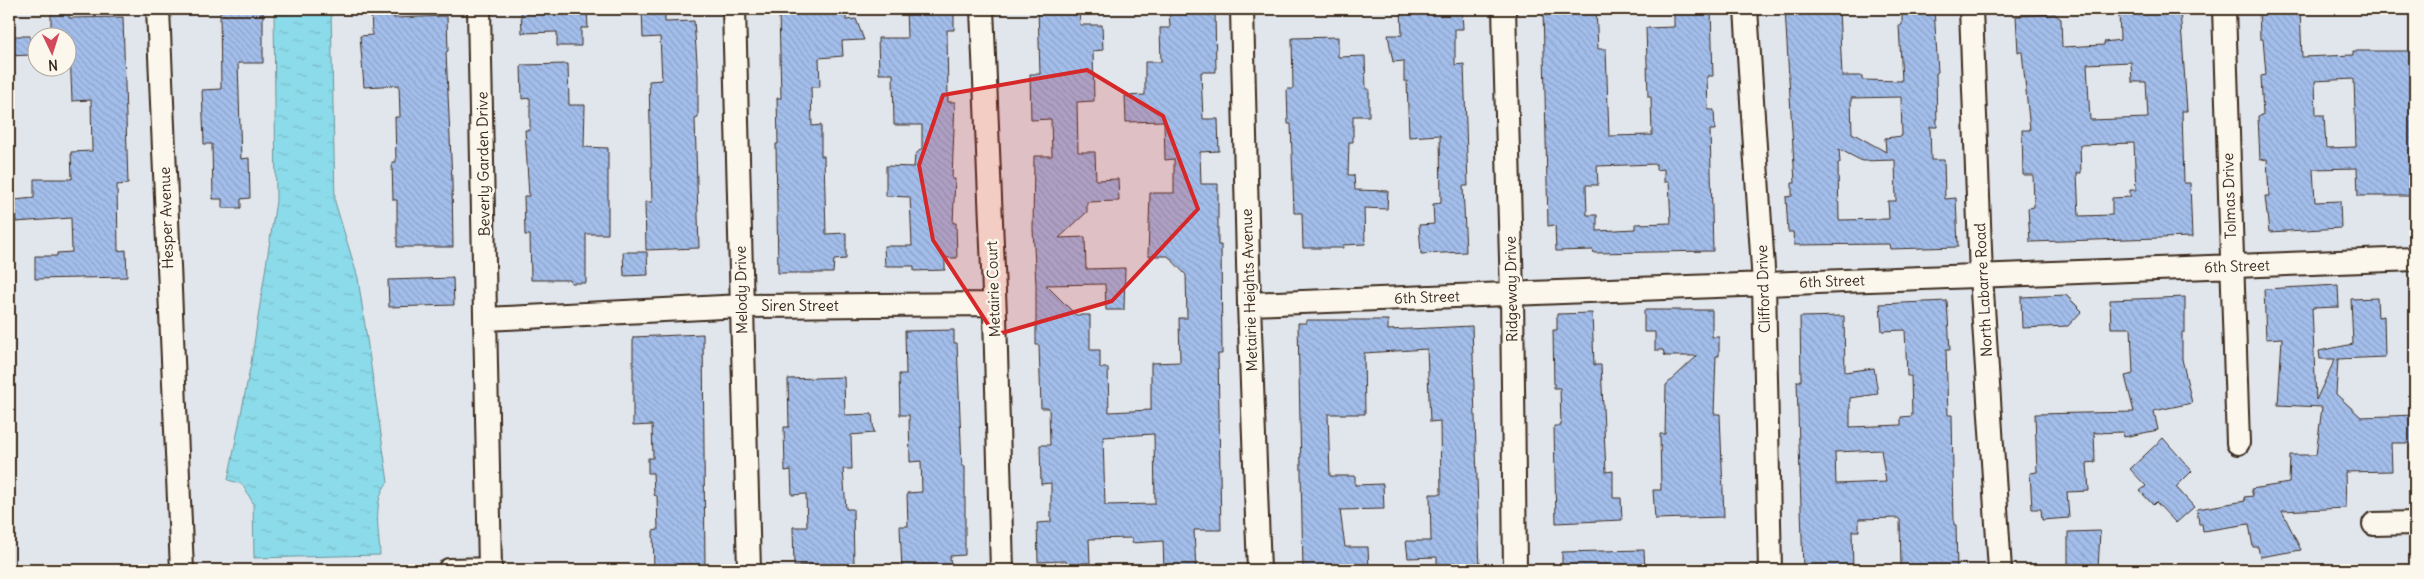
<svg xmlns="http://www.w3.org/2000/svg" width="2424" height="579" font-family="Delius,sans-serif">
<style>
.water{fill:url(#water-ripples);stroke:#6c9498}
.building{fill:url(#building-back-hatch);stroke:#3b2a1e;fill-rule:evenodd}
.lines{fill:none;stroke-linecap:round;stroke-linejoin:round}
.minor-casing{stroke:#3b2a1e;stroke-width:26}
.minor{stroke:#fbf7ec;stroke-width:22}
.marked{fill:#d62828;fill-opacity:0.2;stroke:#d62828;stroke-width:4;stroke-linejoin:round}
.labels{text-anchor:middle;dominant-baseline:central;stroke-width:5;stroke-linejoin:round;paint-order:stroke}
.street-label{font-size:15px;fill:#3b2a1e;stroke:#fbf7ec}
</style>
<defs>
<pattern id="water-ripples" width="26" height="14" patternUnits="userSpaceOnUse" patternTransform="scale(1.25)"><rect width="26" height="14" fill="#8cdbea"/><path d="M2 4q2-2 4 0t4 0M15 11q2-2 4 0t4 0" fill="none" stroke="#7abcc8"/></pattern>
<pattern id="building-back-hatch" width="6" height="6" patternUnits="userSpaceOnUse" patternTransform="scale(1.25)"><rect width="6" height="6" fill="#a3beeb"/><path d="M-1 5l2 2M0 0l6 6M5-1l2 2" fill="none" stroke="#8da3c9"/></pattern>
</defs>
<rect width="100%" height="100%" fill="#e1e6ec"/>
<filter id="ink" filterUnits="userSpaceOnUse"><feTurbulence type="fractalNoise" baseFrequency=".02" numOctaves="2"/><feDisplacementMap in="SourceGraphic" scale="10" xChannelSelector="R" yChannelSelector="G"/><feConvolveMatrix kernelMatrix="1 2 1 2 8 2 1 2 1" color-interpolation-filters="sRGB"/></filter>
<g filter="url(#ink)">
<!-- water -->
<path class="water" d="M274 9H331L335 202 358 278 388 482C372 500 379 532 380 555L254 558 253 503 242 484 228 480 251 363 276 201Z"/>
<!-- building -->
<path class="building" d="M51 9H69V18L123 17 128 184 117 185 118 251 126 250 127 277 35 279V256H57V253L72 252 71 218 16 222 14 200 34 198V179H72L71 152 92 151 91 100 72 101 70 52H68V38H51Z
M220 9H263V63H238L241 159 249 158 250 198 241 199V208H222V199H213L212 144H204L202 90 221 89Z
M371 9H393L394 18 447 16 448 51 446 52 452 180 453 247H397V200H393L392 162H396L395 117H400L399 85 364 87 360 36 372 35Z
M521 9H587L588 28H581V46H557V32L522 33Z
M642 9H665V22L694 21 698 75V118L695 119 699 248 646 250 645 202H652L649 81 662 80 660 37 643 38Z
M799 9H846V20L856 19 864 40 842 41 843 56 819 58 820 87H811L812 126 821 125V156H824L826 234 846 233V259L834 260 833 273H778L776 144H778L777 98H781L779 12 799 11Z
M906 9H954V30H947L948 102H955L952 179H955L953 223H956L957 258H945V270L914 271V266H885L884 246H912L910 197 886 196V166L914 167 915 155 922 148V125H894L893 74H879L878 38H907Z
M1038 9H1079L1080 25H1102L1103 50 1093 51 1094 101 1077 102 1078 152H1095L1096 180 1118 179 1119 201 1087 202V212L1059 238 1085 237 1086 269 1125 268 1124 310H1106L1105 284 1046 285 1076 315H1090V350H1100V368H1108L1109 412 1151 410V363L1180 362 1179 318H1187L1186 275 1168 256H1148L1150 193H1174V159L1165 160 1164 121 1126 122 1125 96 1145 95V62H1161L1160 28H1170L1169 9H1215L1216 72H1201L1203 119H1218L1219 151 1200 152 1201 184H1218V245H1221L1222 354H1218L1221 530H1194L1196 570H1164L1163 541 1132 543V538L1089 539 1090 563H1082V570H1067L1066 561 1038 562 1037 523 1051 522V483L1041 484 1040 445H1050L1049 408H1041L1039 345H1036V285L1033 229 1034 156H1052L1051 119 1031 120 1030 74H1040ZM1154 434 1155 504 1105 505 1103 437Z
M1401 9H1462L1463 29H1455V65L1464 64 1468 186H1463L1466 252 1421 254 1419 225 1434 224 1433 204 1441 203 1440 135 1409 137 1407 81H1404V61L1393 62 1388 35H1402Z
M1543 9H1596L1598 49H1606L1609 136 1652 135 1651 97H1648L1646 28 1674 27V9H1711L1713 76H1707L1708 110H1714L1715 130H1710L1713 251 1594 253 1593 250 1556 251 1555 225 1548 226ZM1656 164V170L1664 169V182H1669L1671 223 1635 224V229L1597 231V215H1587L1586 185H1598L1597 166Z
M1785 9H1839L1842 76H1862V80L1902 81 1899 25H1902V9H1934L1938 72 1936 73 1937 127H1930L1931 160H1944L1945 199 1956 198 1958 247 1890 249 1889 244 1794 245 1793 232H1788L1786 197 1792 196V183H1795ZM1901 97 1902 136 1885 138 1886 152 1852 133 1851 98ZM1839 149 1862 161 1895 160 1896 201H1888L1889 219 1839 220 1838 163H1840Z
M2180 9 2187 111H2182L2184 183H2190L2192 237 2030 242 2028 208 2034 207 2033 175H2023L2022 130H2030L2022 52H2018L2016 16 2055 14 2061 19 2062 47 2104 45V42L2120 40 2119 10 2142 14ZM2131 62 2132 82H2146L2148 118 2090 120 2087 64ZM2134 143 2136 190H2130V197L2112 198V215L2079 216 2077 173H2081L2080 145Z
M2259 9H2300L2302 57 2353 55V51H2415V196H2358L2357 168 2313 169 2315 202 2340 201 2341 228 2269 232 2265 196H2269L2267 159 2260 160 2258 116 2263 115 2261 76 2266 75 2263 39H2260ZM2354 79 2356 147 2326 148 2324 115H2316L2315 81Z
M9 36H30L31 55 9 56Z
M1338 37V57L1365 56 1366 89H1369V116H1353V142H1349L1348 175H1354L1355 190 1388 191 1387 209 1364 208 1365 244 1343 245V248H1303L1302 213H1294L1291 124H1288L1287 89H1293L1292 38Z
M568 64 569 105H585L584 147 608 148V234H586V283H571L570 280H531L530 235H525L524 196H529L525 130H530V98L522 99 521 65Z
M623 252H647L648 275 624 276Z
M453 278 454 305 389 307 388 280Z
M2338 285 2339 307 2312 308 2316 400 2335 359H2320L2319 351 2353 344 2351 299 2377 298 2378 317 2384 316 2385 357 2338 359 2336 394 2361 417 2415 415V443H2391L2392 471 2345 472 2346 508 2282 511 2301 550 2260 557 2258 547H2253L2249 524 2203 531 2202 524H2199L2197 509 2245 501 2244 497 2253 496 2251 489 2289 483 2290 455H2316L2322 407 2278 405 2282 338 2266 339 2264 289Z
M2066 295 2082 311 2068 326 2022 328 2021 297Z
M2185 297V332H2182V359L2192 403 2154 411 2158 430 2124 437 2123 432 2096 433 2094 431 2095 462 2087 463 2089 491 2067 492 2069 518 2042 520 2041 509H2032L2030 473 2037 472 2035 414 2134 412 2125 376 2133 374 2131 328H2111L2110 300Z
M1947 301 1950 350H1946L1948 415H1952L1954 525H1956L1957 570H1901L1900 520 1898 518 1859 519V531H1852L1853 570H1803L1797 381H1801L1800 317 1844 316 1845 372 1874 368 1878 394 1850 398V427L1901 425V417L1912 416 1911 376H1907L1905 330 1882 331 1880 304ZM1881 450 1886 482 1836 484 1835 452Z
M1644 310H1712V337H1719V356H1716L1714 414H1720L1724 517 1655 519 1653 490H1661L1660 434H1665L1666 385 1697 356H1665L1663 350H1655V332H1644Z
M1592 313 1594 365H1601L1606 472 1613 471V498H1621L1622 520 1556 523 1554 426H1561L1560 388H1554L1553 330H1557V314Z
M1306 320H1388V330L1472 326 1480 570H1437V557L1408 558 1406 541H1431L1430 494H1441L1440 421 1430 422 1427 349 1364 353 1365 414H1328L1330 476H1355V485L1383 484 1384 509 1340 510 1345 547H1368L1369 570H1303L1298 323H1306Z
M954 330V343H957L962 466H965V555L950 556 951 570H902L900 526H908L907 493 922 492 921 461 910 462 909 415H900L899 374H906L905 331Z
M703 334 705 567 654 569 653 531 658 530 657 496 654 495 653 473H648V458H653L652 425 633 426V337Z
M844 377 845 415 872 414 874 433 851 435 852 469H843L846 509H853L854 565 794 566 793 527H807L806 494 792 495 791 470 785 471 784 427H789L788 379Z
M2163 438 2192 471 2176 487 2194 507 2176 523 2156 502 2153 505 2140 491 2146 486 2130 469Z
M2100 531 2098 570H2068V532Z
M1644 550 1645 570H1562V552Z"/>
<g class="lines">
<!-- minor casing -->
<g class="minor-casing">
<path id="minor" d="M158 9 182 570
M734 9 749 570
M982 9 995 316 1002 570
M1242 9 1249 304 1259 570
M1504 9 1512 294 1515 570
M1746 9 1764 284 1770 570
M1971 9 1981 276 2000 570
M2224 9 2238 443
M1249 304 2415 259
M486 319 742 306 994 304
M2374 524 2415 523
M449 570 490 569 479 9"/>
</g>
<!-- minor -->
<use href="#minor" class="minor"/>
</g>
</g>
<!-- marked area -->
<path class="marked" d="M1087 70 1163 116 1198 209 1112 301 995 335 933 240 919 165 943 95Z"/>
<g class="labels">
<!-- street labels -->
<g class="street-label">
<text transform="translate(483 164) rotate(-91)">Beverly Garden Drive</text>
<text transform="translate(2229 196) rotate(-92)">Tolmas Drive</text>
<text transform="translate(166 218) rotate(-92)">Hesper Avenue</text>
<text transform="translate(2237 266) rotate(-2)">6th Street</text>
<text transform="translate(1832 281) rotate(-2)">6th Street</text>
<text transform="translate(993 289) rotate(-92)">Metairie Court</text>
<text transform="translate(1511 289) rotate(-91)">Ridgeway Drive</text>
<text transform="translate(1763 289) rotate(-92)">Clifford Drive</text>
<text transform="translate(741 290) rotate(-91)">Melody Drive</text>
<text transform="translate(1249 290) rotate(-92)">Metairie Heights Avenue</text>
<text transform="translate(1983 290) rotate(-93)">North Labarre Road</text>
<text transform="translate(1427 297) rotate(-2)">6th Street</text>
<text x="800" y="305">Siren Street</text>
</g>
</g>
<!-- margin -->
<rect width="2424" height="579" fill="none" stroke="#fbf7ec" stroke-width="30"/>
<rect x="15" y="15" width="2394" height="549" fill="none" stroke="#3b2a1e" stroke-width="2" filter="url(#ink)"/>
<!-- north arrow -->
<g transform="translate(52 52) rotate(176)"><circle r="24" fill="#fbf7ec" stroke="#aea59a"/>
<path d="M0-4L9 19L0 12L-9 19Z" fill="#d1495b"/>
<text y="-8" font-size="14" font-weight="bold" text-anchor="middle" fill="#3b2a1e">N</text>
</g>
</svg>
